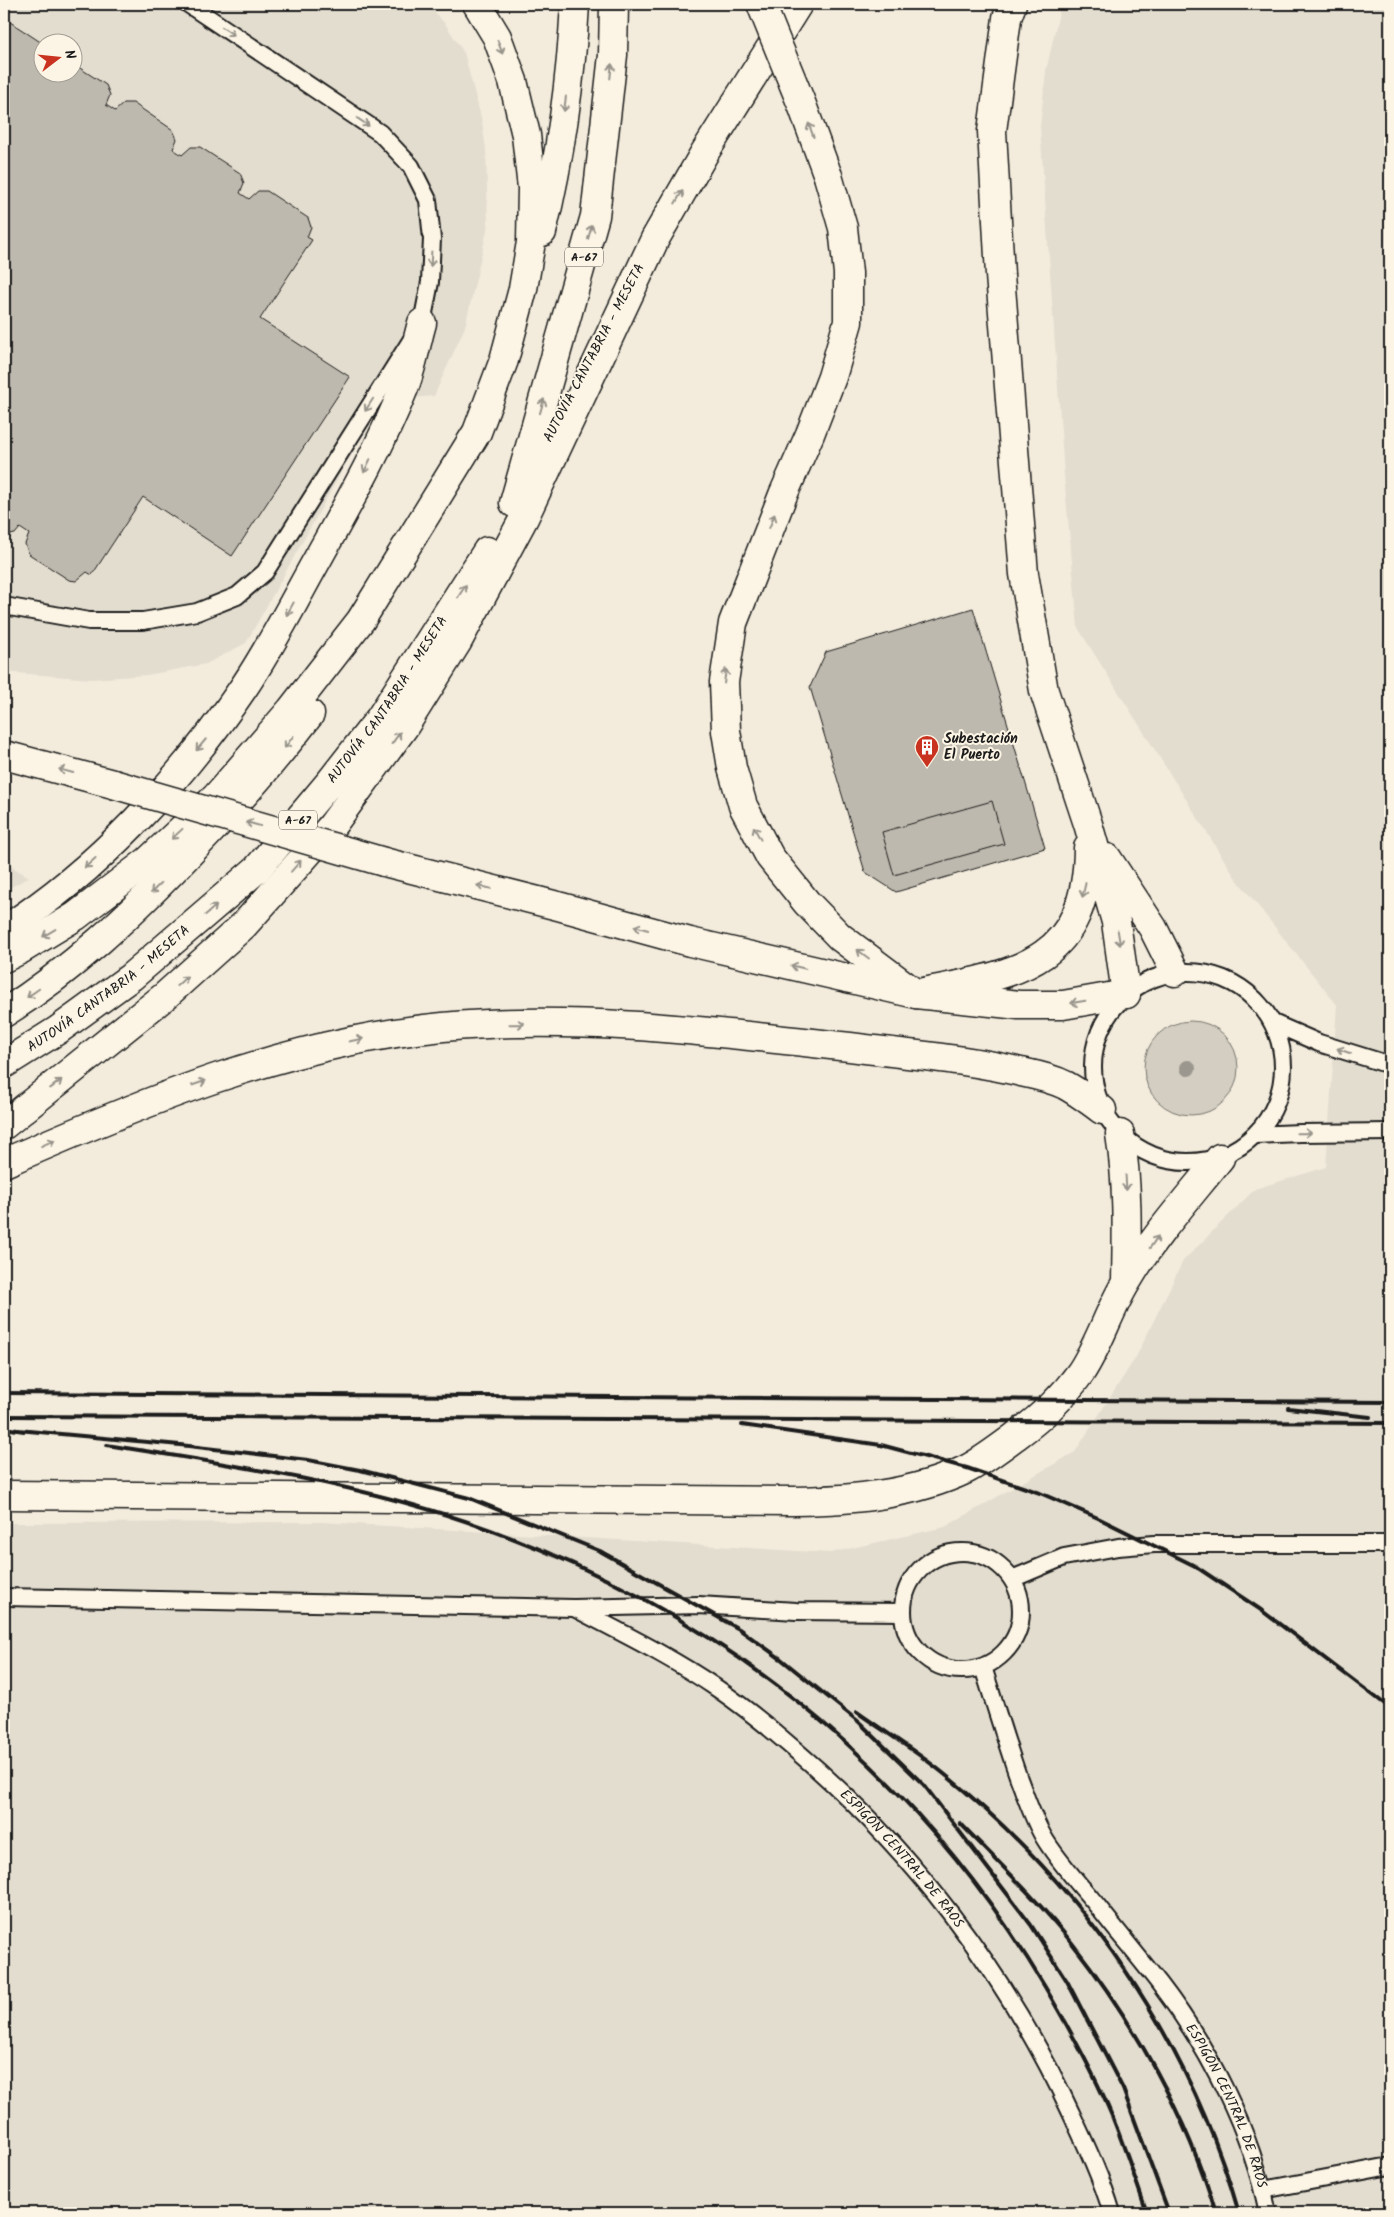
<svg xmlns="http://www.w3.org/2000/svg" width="1394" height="2217" font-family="Kalam,sans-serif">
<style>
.built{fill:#e3ddcf;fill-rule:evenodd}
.green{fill:#d3cec1;stroke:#78756e}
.building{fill:#beb9ae;stroke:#1c1c1c}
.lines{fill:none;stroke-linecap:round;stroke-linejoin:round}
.service-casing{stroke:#1c1c1c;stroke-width:20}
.minor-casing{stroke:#1c1c1c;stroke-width:31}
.motorway-casing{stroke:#1c1c1c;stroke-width:31}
.service{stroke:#fcf5e5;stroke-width:16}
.minor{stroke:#fcf5e5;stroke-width:28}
.motorway{stroke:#fcf5e5;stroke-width:28}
.rail{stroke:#1c1c1c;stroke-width:4}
.motorway-bridge-casing{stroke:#1c1c1c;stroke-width:31;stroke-linecap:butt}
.motorway-bridge{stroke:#fcf5e5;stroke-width:28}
.tree{fill:#9b978e}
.oneway{stroke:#97938b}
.labels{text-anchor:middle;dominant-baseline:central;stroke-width:4;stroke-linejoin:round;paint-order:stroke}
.shield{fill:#fcf5e5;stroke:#5f5d58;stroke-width:1}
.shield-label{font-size:12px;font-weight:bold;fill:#1c1c1c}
.street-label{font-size:14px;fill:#1c1c1c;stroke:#fcf5e5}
.poi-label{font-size:14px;font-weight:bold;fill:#1c1c1c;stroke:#fcf5e5;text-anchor:start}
</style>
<rect width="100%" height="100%" fill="#f3ecdd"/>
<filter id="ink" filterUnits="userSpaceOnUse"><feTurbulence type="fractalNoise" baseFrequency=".02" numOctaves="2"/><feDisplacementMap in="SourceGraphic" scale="10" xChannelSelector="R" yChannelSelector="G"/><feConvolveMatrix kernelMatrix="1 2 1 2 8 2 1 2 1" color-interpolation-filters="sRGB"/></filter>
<g filter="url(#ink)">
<!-- built -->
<path class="built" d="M4 4H428L446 25 464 53 482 121 486 149 488 226 465 327 434 396 381 401 246 643 206 664 147 675 92 679 4 672ZM42 42H72V72H42Z
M1061 4H1390V2213H4V1523L322 1522 830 1553 945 1527 1075 1452 1136 1357 1183 1261 1255 1189 1326 1167 1337 1005 1235 877 1078 628 1064 475 1040 127 1046 71Z
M4 862 29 877 4 891Z"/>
<!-- green -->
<path class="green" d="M1144 1068a47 47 0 1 1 94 0a47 47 0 1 1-94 0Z"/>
<!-- building -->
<path class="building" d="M4 18 42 43V72H72V63L106 85 110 95 106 105 115 111 124 103H133L173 130 177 139 173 149 182 155 191 147H200L240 173 244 183 240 193 249 199 258 191H267L308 218 311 227 307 237 312 240 260 319 350 377 232 556 143 497 92 575 87 572 76 581 69 580 29 554 25 544 29 534 20 528 15 534 4 536Z
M973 608 1045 848 896 892 865 872 810 687 826 652Z
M992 801 1004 844 894 875 882 832Z"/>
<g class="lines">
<!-- service casing -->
<g class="service-casing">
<g id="service">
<path d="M4 606 89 621H143L197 612 237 596 265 572 422 323 430 282 432 239 428 200 411 166 380 133 188 4"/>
<circle cx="1188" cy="1067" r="95"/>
<path d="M1273 1023 1319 1043 1390 1065"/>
<path d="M1255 1135 1301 1133 1390 1132"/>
<circle cx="962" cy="1611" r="59"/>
<path d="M1012 1579 1064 1557 1118 1547 1154 1544H1390"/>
<path d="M4 1597 574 1608 699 1605 796 1611 903 1612"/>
<path id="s1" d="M576 1609C624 1634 673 1658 718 1689 744 1707 769 1727 793 1748 911 1848 1006 1972 1071 2113 1086 2145 1102 2179 1112 2213"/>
<path id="s2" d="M983 1667C995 1705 1006 1742 1019 1779 1027 1800 1034 1822 1046 1841 1060 1863 1078 1883 1095 1903 1116 1930 1138 1956 1159 1983 1210 2049 1251 2131 1268 2213"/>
<path d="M1263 2190 1390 2166"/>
</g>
</g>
<!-- minor casing -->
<g class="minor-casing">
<path id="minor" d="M1012 4 1007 18 992 131 1000 275 1024 574 1044 691 1088 824 1116 922 1126 994
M1107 858 1153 928 1175 972
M924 992C1019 973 1087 963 1088 848
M1120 1134C1128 1184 1127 1231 1126 1281
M4 1495 794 1501C852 1500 913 1495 967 1469 984 1460 1001 1447 1017 1435 1042 1417 1063 1397 1081 1372 1100 1343 1109 1310 1127 1281 1153 1237 1188 1198 1220 1158"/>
</g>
<!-- motorway casing -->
<g class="motorway-casing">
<g id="motorway">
<path d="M828 176 843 228 848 273V322L832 377 810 434 783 495 733 623 724 682 726 731 732 768 743 806 770 857 807 903 840 937 916 994"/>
<path d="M542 232C560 158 571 80 575 4"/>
<path d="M514 503 595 216 613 55 614 4"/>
<path d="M4 755 113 784"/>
<path d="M384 862 558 906 690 942 916 994 1019 1005H1063L1126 994"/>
<path d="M4 930C98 870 181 780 244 687 271 647 293 603 317 560 348 504 380 448 404 388 412 368 416 344 422 323"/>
<path d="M4 958 20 950 76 916 148 861 216 797 291 710 361 620 477 432 504 360 523 289 531 242 532 188 526 135 513 81 497 37 477 4"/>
<path d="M4 1013C72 970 130 915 185 858 230 812 271 765 310 714"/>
<path id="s3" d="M4 1064 58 1030 131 977 257 869 330 782 380 718 487 551"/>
<path d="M4 1125 165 996 244 925 331 827 404 727 458 641 524 518 655 239 705 152 798 4"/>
<path d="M4 1163C145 1101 288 1042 443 1027 581 1014 721 1033 858 1048 913 1055 967 1059 1021 1072 1035 1075 1051 1078 1065 1085 1078 1092 1090 1101 1102 1110"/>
</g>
</g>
<!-- service -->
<use href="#service" class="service"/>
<!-- minor -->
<use href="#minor" class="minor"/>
<!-- motorway -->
<use href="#motorway" class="motorway"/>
<!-- rail -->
<path class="rail" d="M4 1393 1390 1402
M1288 1408 1370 1417
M4 1416 1390 1423
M742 1425 881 1445 967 1468 1040 1493 1098 1518 1195 1566 1261 1610 1390 1708
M4 1428 24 1431
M18 1430 180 1445 308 1460 360 1470 469 1498 600 1551 739 1629 781 1659 859 1722 924 1785 1031 1925 1067 1981 1123 2089 1169 2213
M107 1445C227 1464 350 1482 465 1521 710 1604 913 1764 1045 1987 1069 2028 1093 2071 1112 2116 1125 2148 1136 2181 1147 2213
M857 1712C885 1732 916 1751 943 1773 1084 1887 1189 2038 1239 2213
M960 1823C998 1862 1038 1900 1072 1943 1134 2022 1187 2116 1216 2213"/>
<!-- motorway-bridge casing -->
<g class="motorway-bridge-casing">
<path id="motorway-bridge" d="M761 4 802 105 828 176
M113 784 384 862"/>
</g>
<!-- motorway-bridge -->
<use href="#motorway-bridge" class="motorway-bridge"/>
</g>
<!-- trees -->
<circle class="tree" cx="1188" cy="1068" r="8"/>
<!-- one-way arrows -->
<defs><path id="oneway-shaft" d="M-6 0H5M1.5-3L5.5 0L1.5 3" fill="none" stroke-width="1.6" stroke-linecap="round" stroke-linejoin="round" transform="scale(1.25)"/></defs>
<g class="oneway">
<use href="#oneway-shaft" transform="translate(228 31) rotate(34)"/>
<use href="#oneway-shaft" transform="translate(500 47) rotate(70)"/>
<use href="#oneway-shaft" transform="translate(611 71) rotate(-84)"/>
<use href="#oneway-shaft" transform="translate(565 104) rotate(97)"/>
<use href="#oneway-shaft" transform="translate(363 122) rotate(34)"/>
<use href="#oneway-shaft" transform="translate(811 130) rotate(-110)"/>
<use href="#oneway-shaft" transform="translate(679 197) rotate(-60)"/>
<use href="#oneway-shaft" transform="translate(590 232) rotate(-74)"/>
<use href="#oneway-shaft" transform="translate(431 259) rotate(93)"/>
<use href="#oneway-shaft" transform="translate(369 405) rotate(123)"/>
<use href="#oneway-shaft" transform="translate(542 406) rotate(-74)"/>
<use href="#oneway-shaft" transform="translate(367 466) rotate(116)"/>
<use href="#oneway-shaft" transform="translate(772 521) rotate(-69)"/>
<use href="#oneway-shaft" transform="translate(462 591) rotate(-57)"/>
<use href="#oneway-shaft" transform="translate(290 609) rotate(119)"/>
<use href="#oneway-shaft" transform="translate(725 676) rotate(-83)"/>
<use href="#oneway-shaft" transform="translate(396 738) rotate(-54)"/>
<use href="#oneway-shaft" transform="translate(289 742) rotate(127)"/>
<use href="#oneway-shaft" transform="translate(201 745) rotate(130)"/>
<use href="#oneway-shaft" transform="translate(66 771) rotate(-165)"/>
<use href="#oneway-shaft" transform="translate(253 824) rotate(-164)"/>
<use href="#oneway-shaft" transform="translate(757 833) rotate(-118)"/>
<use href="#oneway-shaft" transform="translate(177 834) rotate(137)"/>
<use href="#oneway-shaft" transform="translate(90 863) rotate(138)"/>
<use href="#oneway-shaft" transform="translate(296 866) rotate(-49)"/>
<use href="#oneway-shaft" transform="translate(484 887) rotate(-166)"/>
<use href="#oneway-shaft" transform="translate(156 888) rotate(136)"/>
<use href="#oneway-shaft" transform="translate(1084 890) rotate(103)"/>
<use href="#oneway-shaft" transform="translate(211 910) rotate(-41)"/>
<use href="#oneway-shaft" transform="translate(641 928) rotate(-164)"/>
<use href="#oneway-shaft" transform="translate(49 933) rotate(149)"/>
<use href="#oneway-shaft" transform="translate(1119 938) rotate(81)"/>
<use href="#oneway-shaft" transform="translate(863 954) rotate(-143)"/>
<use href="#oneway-shaft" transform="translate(798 967) rotate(-167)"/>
<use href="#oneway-shaft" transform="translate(182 981) rotate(-42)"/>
<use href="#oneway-shaft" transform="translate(33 993) rotate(145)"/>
<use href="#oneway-shaft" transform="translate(1078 1002) rotate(170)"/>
<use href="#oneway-shaft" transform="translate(517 1024) rotate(-1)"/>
<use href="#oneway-shaft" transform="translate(356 1040) rotate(-12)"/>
<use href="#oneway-shaft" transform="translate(1344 1051) rotate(-161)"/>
<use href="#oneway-shaft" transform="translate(199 1083) rotate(-19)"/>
<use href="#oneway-shaft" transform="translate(56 1084) rotate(-38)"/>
<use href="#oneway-shaft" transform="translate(1304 1133) rotate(-1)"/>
<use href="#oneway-shaft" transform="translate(48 1143) rotate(-24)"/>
<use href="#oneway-shaft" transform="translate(1126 1183) rotate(87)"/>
<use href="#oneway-shaft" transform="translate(1154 1242) rotate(-55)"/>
</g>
</g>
<!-- icons -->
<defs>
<g id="building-pin" transform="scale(1.25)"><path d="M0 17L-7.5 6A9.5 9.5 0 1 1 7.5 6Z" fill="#c8321e" stroke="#fcf5e5"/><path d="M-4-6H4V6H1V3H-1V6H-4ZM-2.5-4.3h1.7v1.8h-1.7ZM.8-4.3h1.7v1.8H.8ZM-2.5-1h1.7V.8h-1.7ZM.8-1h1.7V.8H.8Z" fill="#fff"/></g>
</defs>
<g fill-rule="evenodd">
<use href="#building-pin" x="927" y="747"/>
</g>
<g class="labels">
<!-- shield labels -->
<g class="shield">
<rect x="565" y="247.5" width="38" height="19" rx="4"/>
<rect x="279" y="810.5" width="38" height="19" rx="4"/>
</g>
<g class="shield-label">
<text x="584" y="257">A-67</text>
<text x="298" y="820">A-67</text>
</g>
<!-- street labels -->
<g class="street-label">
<text transform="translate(594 353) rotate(-62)">AUTOVÍA CANTABRIA - MESETA</text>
<text stroke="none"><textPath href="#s3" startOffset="534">AUTOVÍA CANTABRIA - MESETA</textPath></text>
<text stroke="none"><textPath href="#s3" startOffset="129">AUTOVÍA CANTABRIA - MESETA</textPath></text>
<text stroke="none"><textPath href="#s1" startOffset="414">ESPIGÓN CENTRAL DE RAOS</textPath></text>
<text stroke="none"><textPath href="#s2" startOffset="508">ESPIGÓN CENTRAL DE RAOS</textPath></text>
</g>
<!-- poi labels -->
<g class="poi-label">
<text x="944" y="739">Subestación<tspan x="944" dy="16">El Puerto</tspan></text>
</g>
</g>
<!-- margin -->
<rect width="1394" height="2217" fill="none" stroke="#fcf5e5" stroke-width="20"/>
<rect x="10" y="10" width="1374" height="2197" fill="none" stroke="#1c1c1c" stroke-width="2" filter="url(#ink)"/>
<!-- north arrow -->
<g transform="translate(58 58) rotate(74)"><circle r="24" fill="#fcf5e5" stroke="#a29e95"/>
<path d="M0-4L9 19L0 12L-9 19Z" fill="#c8321e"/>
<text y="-8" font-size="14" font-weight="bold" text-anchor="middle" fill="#1c1c1c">N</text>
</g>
</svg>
